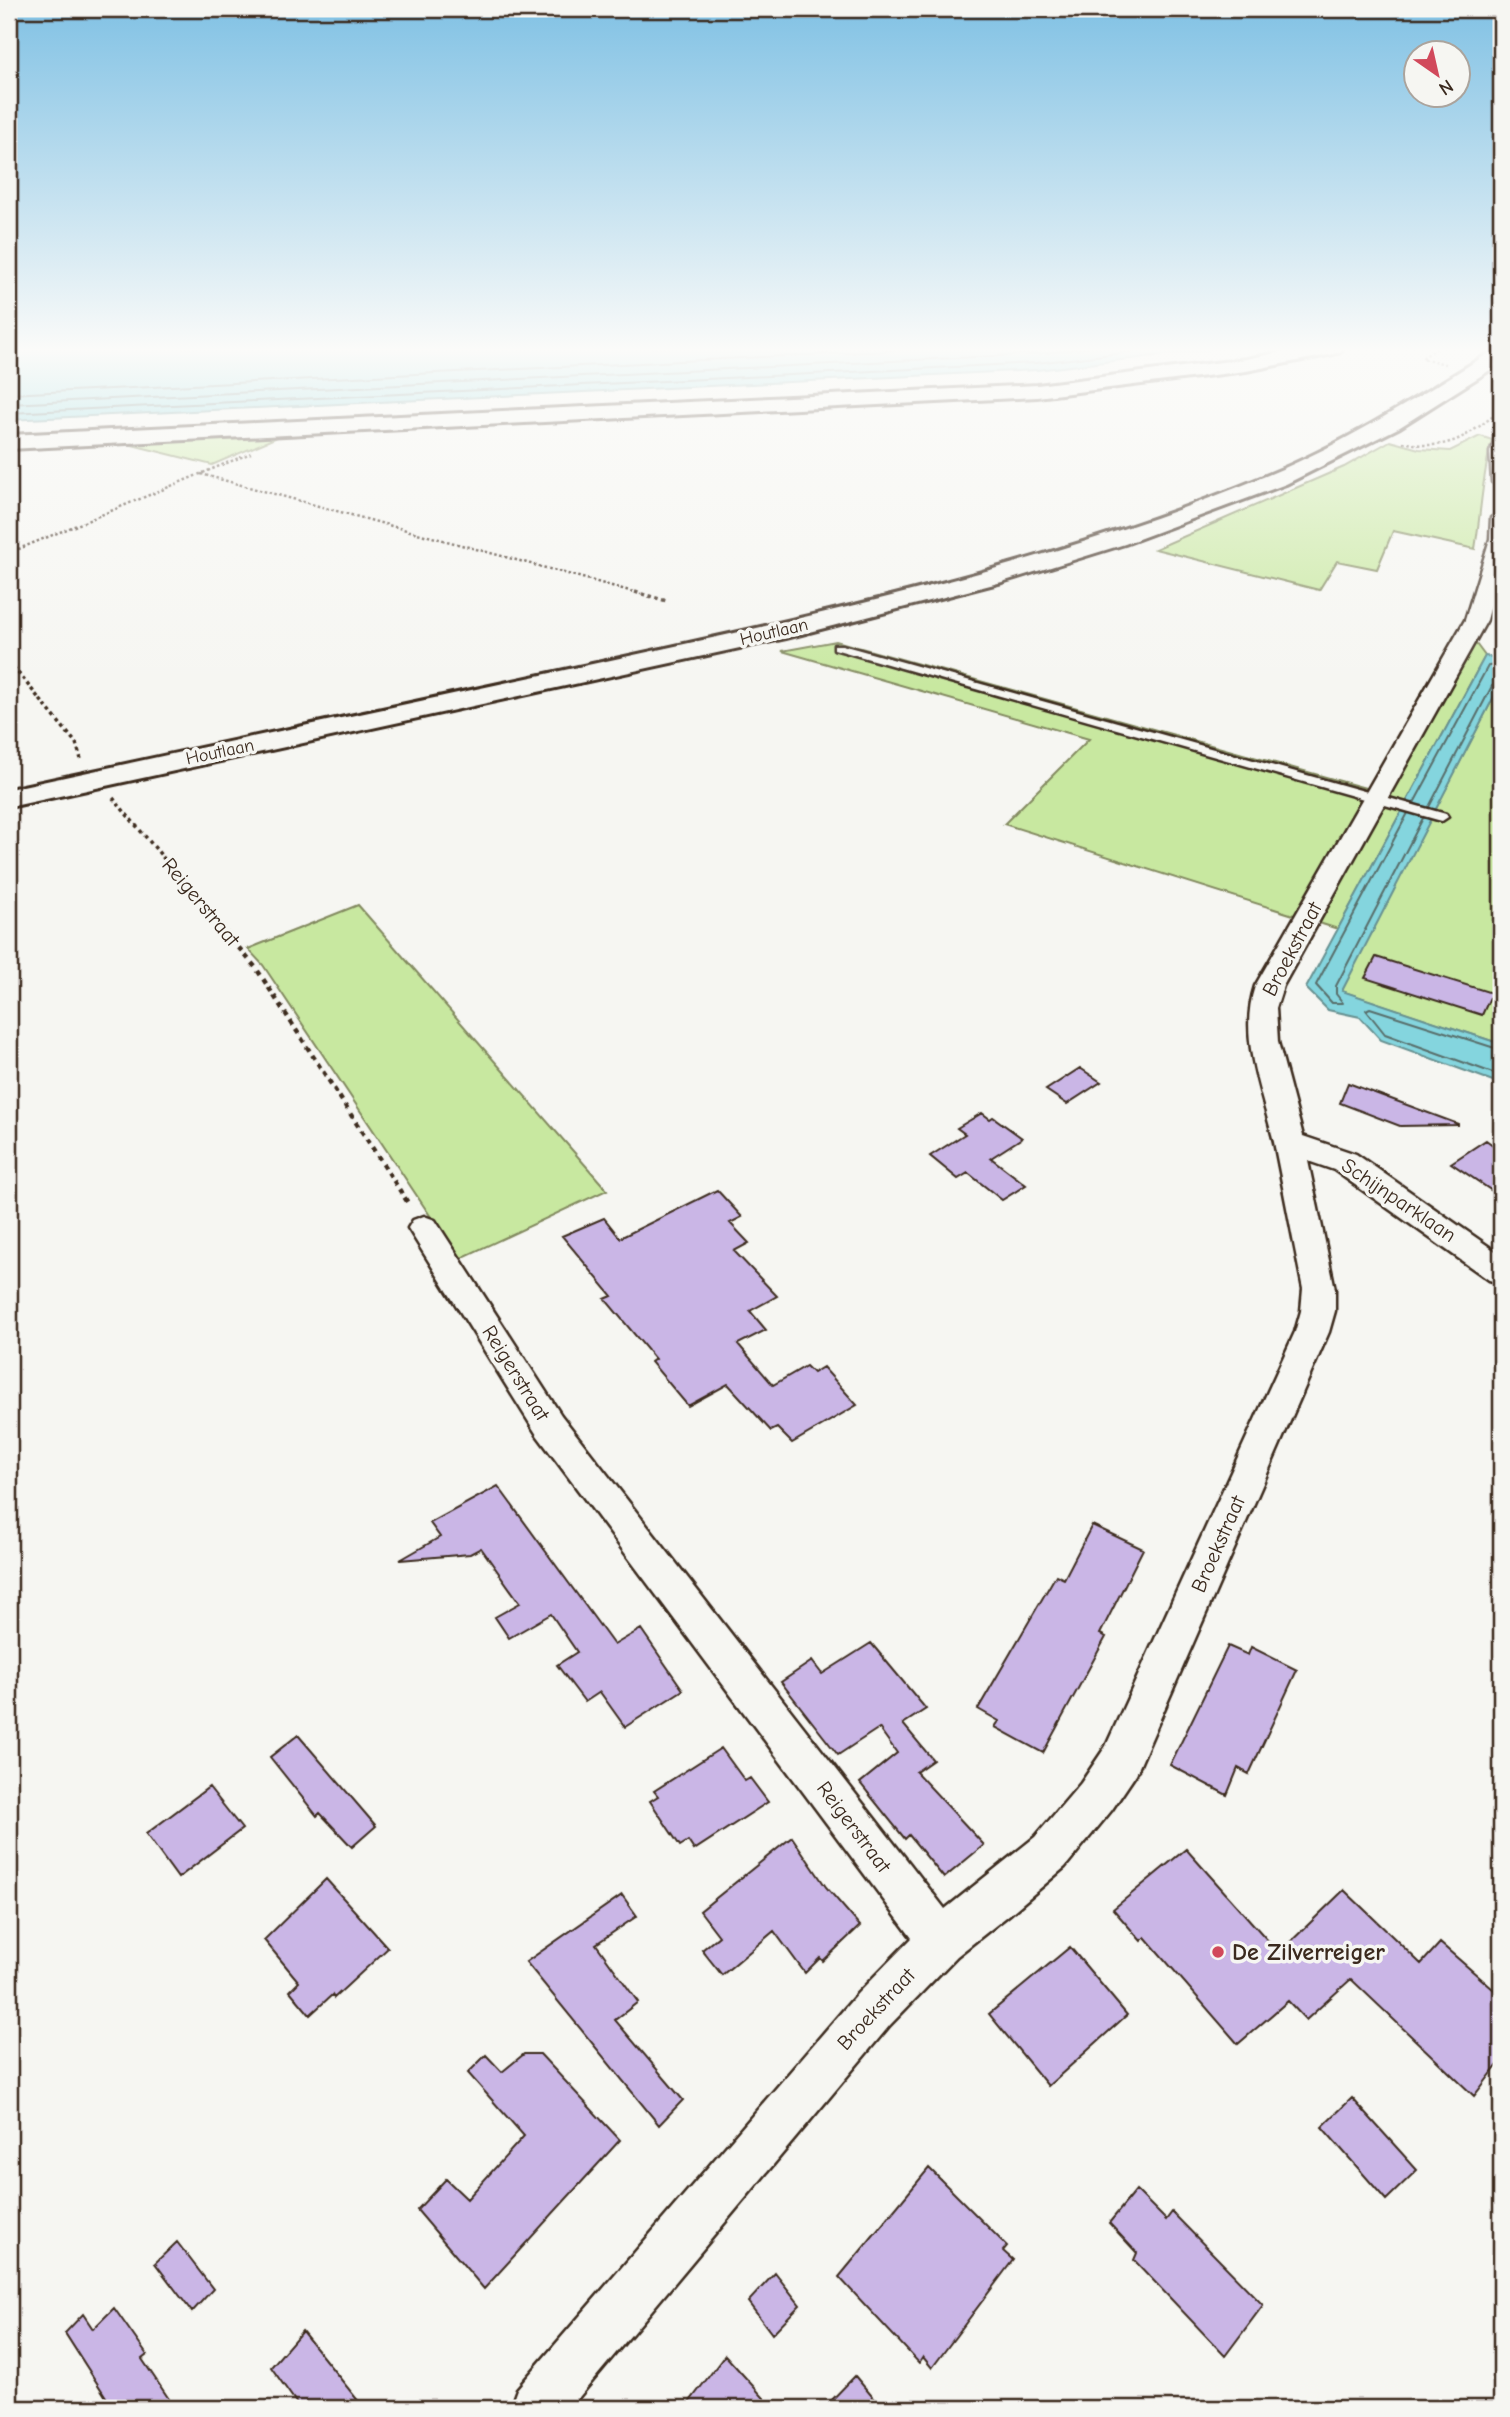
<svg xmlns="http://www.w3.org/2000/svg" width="1510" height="2417" font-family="'Comic Neue',sans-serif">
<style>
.green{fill:#c8e8a0;stroke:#82895f;stroke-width:2}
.water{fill:#84d5de;stroke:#679191;stroke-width:2}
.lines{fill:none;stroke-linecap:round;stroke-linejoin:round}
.shore{stroke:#586e6b;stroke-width:2}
.building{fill:#cab6e6;stroke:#3b2a1e;stroke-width:2}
.service-casing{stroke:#3b2a1e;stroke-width:5}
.minor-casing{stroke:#3b2a1e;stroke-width:5}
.tertiary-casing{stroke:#3b2a1e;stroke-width:6}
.primary-casing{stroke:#3b2a1e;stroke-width:6}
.path-far2{stroke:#3b2a1e;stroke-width:2.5;stroke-dasharray:2.5 2.5;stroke-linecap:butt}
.path-far1{stroke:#3b2a1e;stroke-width:3.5;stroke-dasharray:3.5 3.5;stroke-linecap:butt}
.path{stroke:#3b2a1e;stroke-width:4.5;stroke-dasharray:5 5;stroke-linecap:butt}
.service{fill:#f6f6f2;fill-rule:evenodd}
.minor{fill:#f6f6f2;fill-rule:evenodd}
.tertiary{fill:#f6f6f2;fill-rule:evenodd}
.primary{fill:#f6f6f2;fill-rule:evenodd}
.poi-dot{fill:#d1495b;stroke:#f6f6f2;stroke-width:2.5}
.labels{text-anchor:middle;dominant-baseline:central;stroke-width:7;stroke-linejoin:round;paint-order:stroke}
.far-street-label{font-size:18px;fill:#3b2a1e;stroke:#f6f6f2}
.street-label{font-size:21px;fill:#3b2a1e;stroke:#f6f6f2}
.near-poi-label{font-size:24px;font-weight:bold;fill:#3b2a1e;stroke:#f6f6f2;text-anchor:start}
</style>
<rect width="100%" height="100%" fill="#f6f6f2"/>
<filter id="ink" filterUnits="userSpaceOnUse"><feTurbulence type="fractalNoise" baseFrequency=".0143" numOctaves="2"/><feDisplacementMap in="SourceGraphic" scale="14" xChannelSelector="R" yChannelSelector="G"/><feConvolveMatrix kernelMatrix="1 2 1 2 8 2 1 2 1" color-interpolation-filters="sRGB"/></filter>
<g filter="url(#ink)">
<!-- green -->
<path class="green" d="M282 435 212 465 124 443Z
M1480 436 1492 440C1482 475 1481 513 1475 549L1393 531 1377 569 1337 561 1319 590 1155 549 1344 467 1390 441 1419 449 1450 451Z
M1462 625 1485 656 1338 929 1004 824 1089 739 782 651 836 641 1369 789Z
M1501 683V1044L1341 991Z
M358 905 607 1190 459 1259 263 965 248 949Z"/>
<!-- water -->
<path class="water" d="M9 348H1223L1037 370 9 420Z
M1485 656 1501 658V683L1342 991 1501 1044V1084L1381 1040 1360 1017 1328 1010 1306 988Z"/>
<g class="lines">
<!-- shore -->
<path class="shore" d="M9 394 946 348
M9 404 1035 354 1088 348
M9 413 1036 363 1163 348
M1414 803 1488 666 1501 665
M1429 807 1492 686 1501 682
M1408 813 1316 985 1332 1003H1343L1336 994V986L1423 818
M1501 1050 1370 1008 1366 1010 1385 1034 1501 1076"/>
</g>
<!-- building -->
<path class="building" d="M1376 957 1492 993 1482 1015 1365 978Z
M1080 1068 1101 1082 1067 1104 1046 1090Z
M1348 1083 1458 1124V1125L1400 1126 1340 1103Z
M982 1113 990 1119 993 1117 1022 1138 991 1158 1026 1185 1002 1200 968 1173 958 1179 930 1156 965 1134 957 1128Z
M1486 1140 1501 1151V1197L1451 1163Z
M717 1190 742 1217 730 1223 749 1243 734 1251 777 1296 750 1311 766 1330 738 1344 773 1385 806 1366 813 1373 823 1367 857 1405 792 1443 777 1428 771 1431 728 1384 688 1406 651 1362 655 1359 605 1299 612 1296 562 1236 604 1218 620 1238Z
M498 1486 614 1645 641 1629 683 1690 625 1727 600 1692 585 1702 557 1665 577 1652 551 1614 509 1638 495 1617 520 1603 481 1548 470 1554 400 1560 440 1537 430 1523Z
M1092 1525 1143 1549 1100 1634 1106 1637 1043 1753 995 1727 999 1721 978 1709 1056 1575 1064 1579Z
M871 1643 926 1709 903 1724 933 1760 916 1772 984 1845 944 1878 909 1835 905 1839 860 1783 897 1753 879 1728 838 1755 781 1682 812 1661 822 1674Z
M1228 1646 1248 1655 1251 1647 1297 1670 1249 1774 1238 1768 1227 1795 1170 1765Z
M298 1735 376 1826 352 1847 320 1813 317 1816 270 1757Z
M721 1748 745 1781 750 1778 768 1802 694 1850 688 1841 680 1846 650 1801 658 1796 654 1791Z
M209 1787 242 1829 178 1878 146 1834Z
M792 1837 826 1887 860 1926 823 1961 820 1958 805 1973 774 1931 722 1975 702 1950 719 1936 700 1911Z
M1186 1849 1279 1953 1344 1890 1421 1964 1440 1943 1501 1996V2061L1474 2096 1351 1979 1306 2020 1288 2001 1238 2044 1145 1937 1141 1941 1113 1909Z
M326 1879 388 1948 334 1998 332 1995 310 2015 290 1991 299 1982 264 1940Z
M622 1895 637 1916 596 1944 638 2002 615 2020 683 2100 659 2125 526 1962Z
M1070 1947 1127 2015 1048 2086 989 2014Z
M524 2054H540L620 2140 484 2289 417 2210 446 2179 467 2199 524 2136 468 2073 486 2055 502 2072Z
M1352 2098 1417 2170 1386 2200 1322 2127Z
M929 2168 1007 2246 1003 2251 1013 2260 932 2368 923 2357 919 2363 839 2277Z
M1136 2190 1166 2220 1172 2212 1263 2305 1225 2356 1134 2260 1137 2253 1109 2223Z
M177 2242 213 2289 192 2312 155 2263Z
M775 2273 800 2305 772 2334 748 2302Z
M114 2308 147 2355 142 2359 175 2408H113L65 2333 83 2314 93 2329Z
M302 2331 364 2408H300L271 2367Z
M725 2355 773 2408H685Z
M855 2376 882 2408H824Z"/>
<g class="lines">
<!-- service casing -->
<g class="service-casing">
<path id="service" d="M834 645H842L1446 814 1448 817 1442 821 1438 820 834 649Z"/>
</g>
<!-- minor casing -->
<g class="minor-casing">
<path id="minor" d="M1501 438V488L1492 482 1490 452 1495 439Z
M1501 512V569L1487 620 1283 986 1276 1008 1278 1042 1303 1136 1356 1154 1501 1255V1283L1489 1280 1334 1170 1308 1161 1335 1289V1311L1329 1332 1136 1774 1111 1811 1065 1867 1010 1914 957 1956 890 2025 570 2408H510L517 2389 858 1993 912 1938 537 1435 408 1228 413 1220 424 1216 435 1220 561 1415 945 1909 1035 1837 1081 1783 1106 1746 1295 1332 1301 1311 1303 1289C1293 1240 1284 1191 1274 1142 1262 1092 1238 1037 1255 986L1465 620 1490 539 1491 518Z"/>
</g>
<!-- tertiary casing -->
<g class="tertiary-casing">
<path id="tertiary" d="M1302 348H1343L1340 352 1333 354 1246 371 1037 397 9 449V435L1037 385 1246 359Z"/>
</g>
<!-- primary casing -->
<g class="primary-casing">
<path id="primary" d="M1501 348V363L1400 427 1286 484 1125 544 1002 582 786 638 9 807V789C200 748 392 707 583 666 815 616 1049 566 1268 475 1348 442 1421 395 1494 350Z"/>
</g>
<!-- path-far2 -->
<path class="path-far2" d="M1437 348 1422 358 1445 364
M1403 442C1449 452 1466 437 1501 410
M201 474 641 594
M9 553 251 453"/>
<!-- path-far1 -->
<path class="path-far1" d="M635 592 667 601
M9 662 76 743 81 759
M113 798 202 904"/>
<!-- path -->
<path class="path" d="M200 902 256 968 410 1206"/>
<!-- service -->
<use href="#service" class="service"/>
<!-- minor -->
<use href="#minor" class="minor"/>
<!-- tertiary -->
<use href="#tertiary" class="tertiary"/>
<!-- primary -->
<use href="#primary" class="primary"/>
</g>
</g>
<!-- sky -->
<linearGradient id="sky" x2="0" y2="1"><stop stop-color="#80c1e4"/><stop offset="0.51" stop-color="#fbfbf9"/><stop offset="1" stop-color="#fbfbf9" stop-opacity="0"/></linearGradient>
<rect width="1510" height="686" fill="url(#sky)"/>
<!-- markers -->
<circle class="poi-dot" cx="1218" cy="1952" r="7"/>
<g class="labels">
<!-- far-street labels -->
<g class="far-street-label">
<text transform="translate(774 632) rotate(-13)">Houtlaan</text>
<text transform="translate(220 752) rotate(-12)">Houtlaan</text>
</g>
<!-- street labels -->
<g class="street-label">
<text transform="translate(201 902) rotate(50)">Reigerstraat</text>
<text transform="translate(1292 949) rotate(-62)">Broekstraat</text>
<text transform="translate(1399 1200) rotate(34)">Schijnparklaan</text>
<text transform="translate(516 1373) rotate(58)">Reigerstraat</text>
<text transform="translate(1218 1544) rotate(-66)">Broekstraat</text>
<text transform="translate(854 1827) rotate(53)">Reigerstraat</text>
<text transform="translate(876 2009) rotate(-47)">Broekstraat</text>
</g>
<!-- near-poi labels -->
<g class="near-poi-label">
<text x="1232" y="1952">De Zilverreiger</text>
</g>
</g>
<!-- margin -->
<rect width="1510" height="2417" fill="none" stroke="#f6f6f2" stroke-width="35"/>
<rect x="18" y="18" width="1475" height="2382" fill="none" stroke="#3b2a1e" stroke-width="2.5" filter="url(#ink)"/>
<!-- north arrow -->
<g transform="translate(1437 74) rotate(146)"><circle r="33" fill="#f6f6f2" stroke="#aba49d" stroke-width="2"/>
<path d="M0-5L12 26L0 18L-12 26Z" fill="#d1495b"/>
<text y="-10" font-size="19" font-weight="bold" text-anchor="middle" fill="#3b2a1e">N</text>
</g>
</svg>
